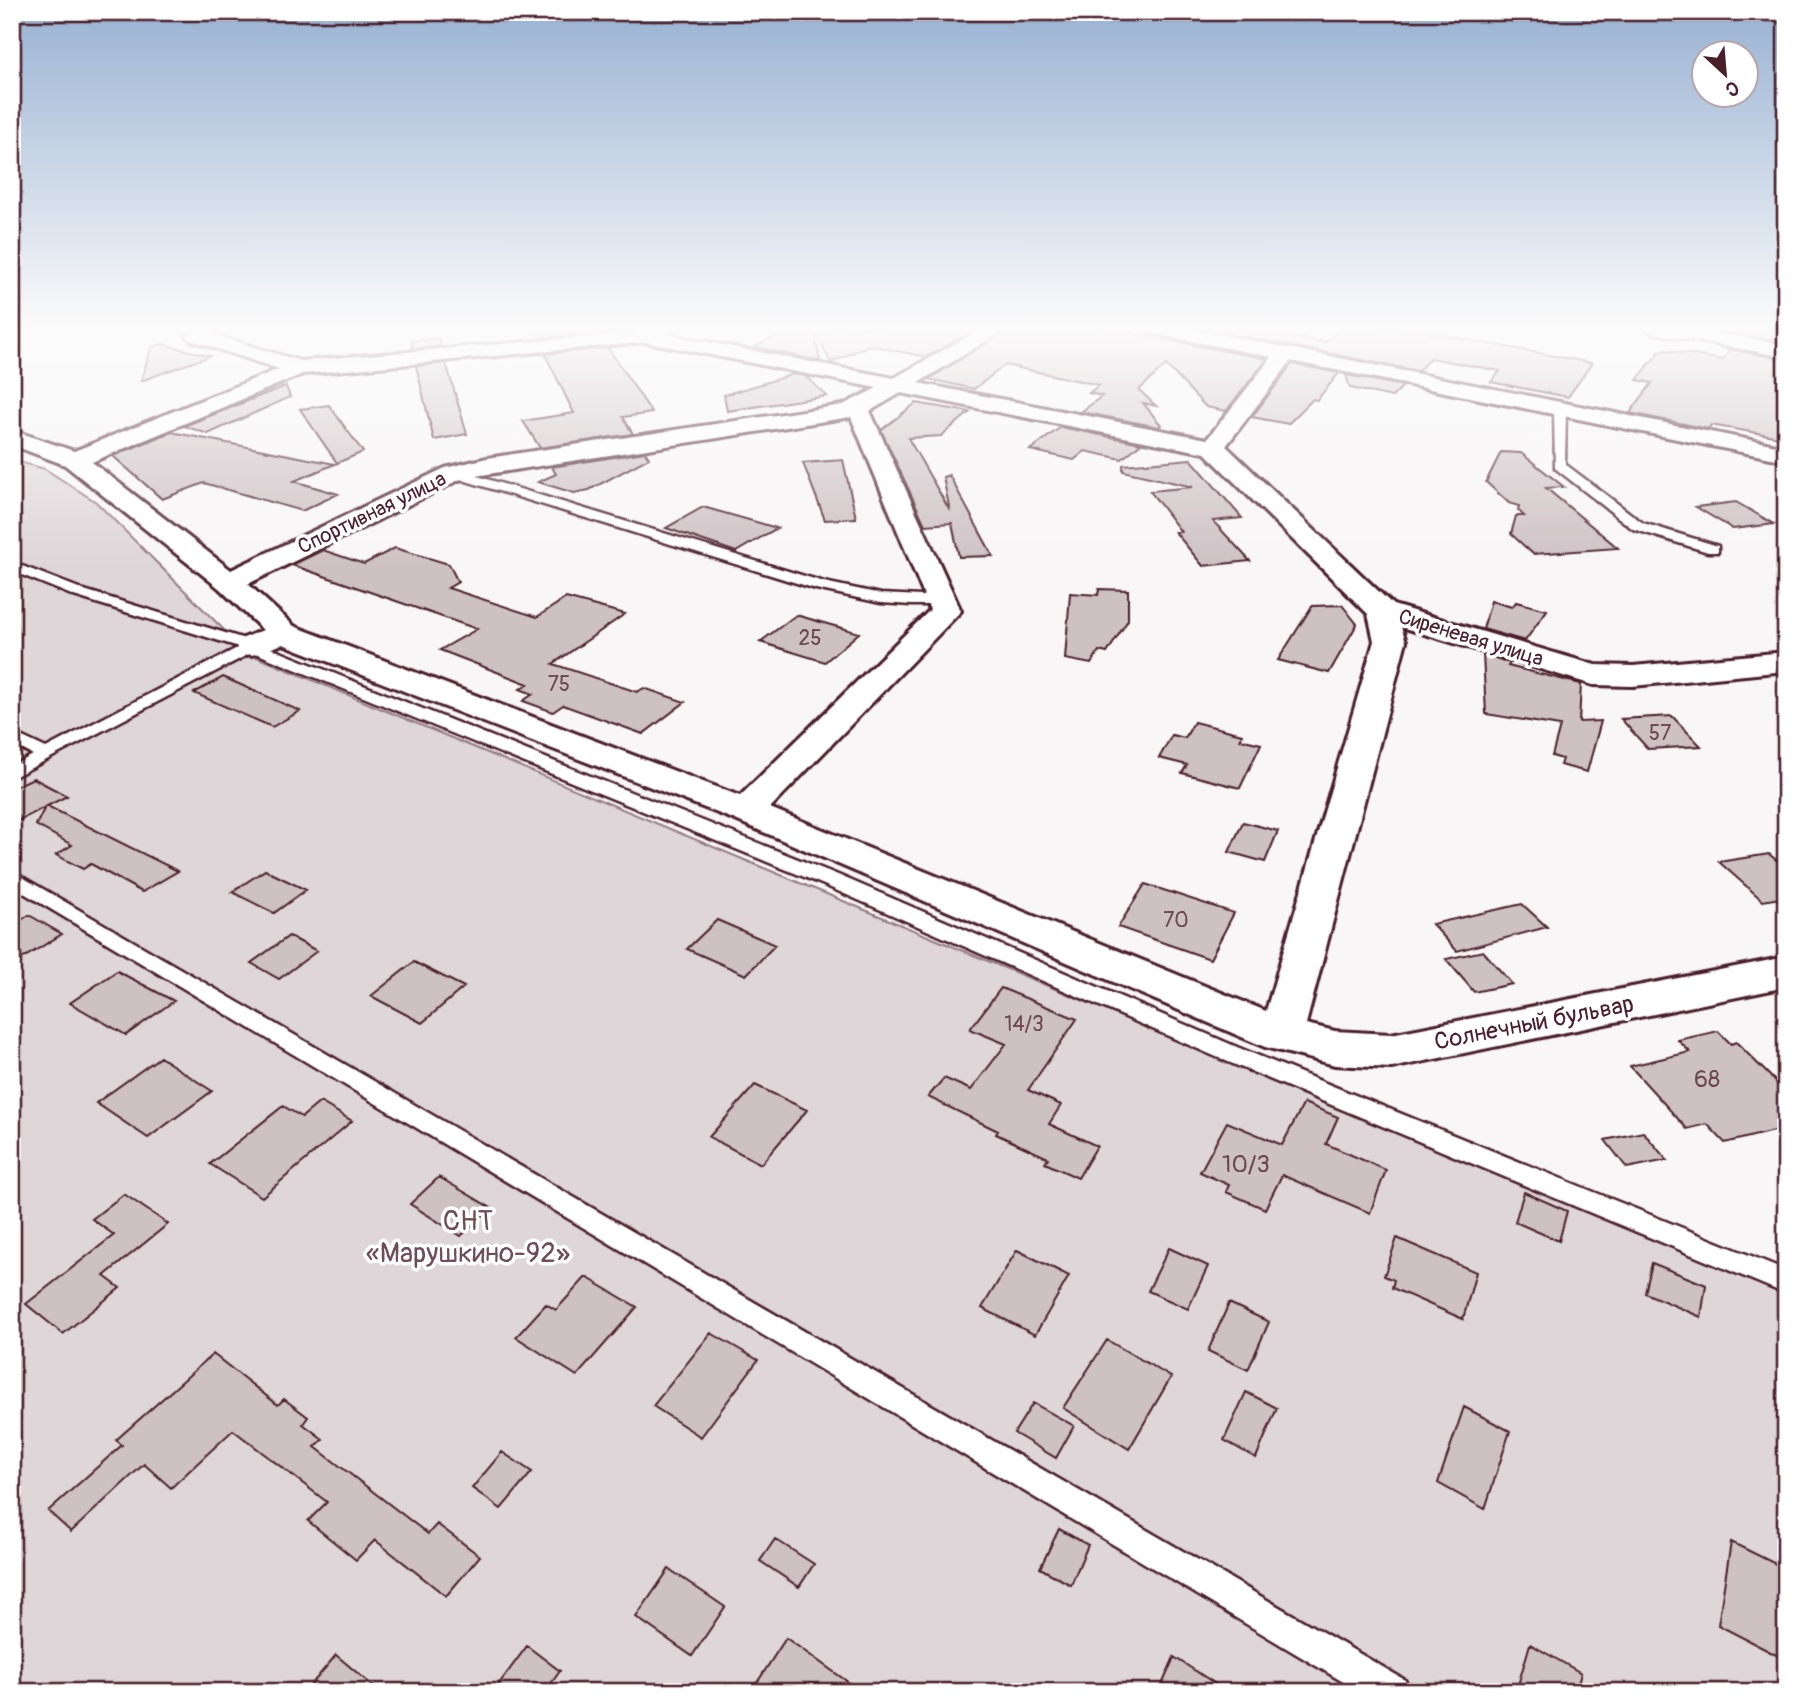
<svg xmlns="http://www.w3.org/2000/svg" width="1798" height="1704" font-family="Pangolin,sans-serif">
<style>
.green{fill:#ded6d9;stroke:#947a82;stroke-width:2}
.building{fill:#cdc1c4;stroke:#4a1f2b;stroke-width:2}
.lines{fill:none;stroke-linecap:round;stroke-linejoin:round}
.service-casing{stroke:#4a1f2b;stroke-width:5}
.minor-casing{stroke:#4a1f2b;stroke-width:6}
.service{fill:#fff;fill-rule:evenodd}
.minor{fill:#fff;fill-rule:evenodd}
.labels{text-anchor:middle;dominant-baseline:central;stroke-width:7;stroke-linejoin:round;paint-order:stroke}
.far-street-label{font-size:21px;fill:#4a1f2b;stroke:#fff}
.number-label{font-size:21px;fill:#6b4851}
.street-label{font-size:24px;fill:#4a1f2b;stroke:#fff}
.near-number-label{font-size:24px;fill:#6b4851}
.near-park-label{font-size:28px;fill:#6f4d56;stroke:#fff}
</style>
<rect width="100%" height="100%" fill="#f8f6f7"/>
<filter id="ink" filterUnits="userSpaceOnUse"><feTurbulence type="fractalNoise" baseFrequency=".0143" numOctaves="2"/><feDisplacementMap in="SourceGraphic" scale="14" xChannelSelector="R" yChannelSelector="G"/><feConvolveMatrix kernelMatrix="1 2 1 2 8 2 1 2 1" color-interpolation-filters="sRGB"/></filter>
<g filter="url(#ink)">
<!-- green -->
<path class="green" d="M12 451 19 462 45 469 96 502 247 653 1786 1293V1692H12Z"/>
<!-- building -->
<path class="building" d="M532 327H593L597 333 537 338Z
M795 327H978L926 357 869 345 831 363 814 330 820 361 754 347Z
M1012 327H1099L1267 359 1226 411 1206 407 1166 365 1139 390 1156 406 1143 403 1161 425 1159 427 1081 412 1102 396 1089 393 1099 385 1005 365 974 389 929 379Z
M1221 327 1325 342 1344 327H1400L1592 363 1568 397 1491 382 1500 371 1430 358 1418 371 1216 331Z
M1744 327H1777L1771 337 1786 342 1739 334Z
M439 338 441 346 412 349V341Z
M162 344 210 356 141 381 151 347Z
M608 348 652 413 623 417 633 434 540 448 523 421 574 413 545 354Z
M1730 349 1786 360V438L1711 425 1708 429 1630 413 1652 383 1637 380 1659 352 1665 350 1723 360Z
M446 363 467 434 434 440 416 366Z
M1292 364 1339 373 1317 400 1313 399 1288 424 1252 417Z
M794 374 805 376 827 396 727 411 724 395Z
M1346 375 1403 386 1392 397 1350 388Z
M286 386 290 397 208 434 184 426Z
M916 403 970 412 941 436 908 438 950 511 943 477 949 475 993 556 959 557 952 523 925 525 881 430Z
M329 405 363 452 337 463 300 409Z
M1061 427 1141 443 1122 459 1085 451 1074 460 1030 450Z
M171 432 335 464 294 481 338 494 302 511 204 483 162 499 113 456Z
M645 452 649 458 589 490 574 493 538 482 556 474 552 467Z
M1501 452 1521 453 1564 487 1546 488 1618 548 1533 554 1511 534 1516 516H1524L1518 510 1519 506 1509 503 1486 482Z
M1191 459 1242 518 1213 521 1250 561 1203 566 1175 532H1181L1150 491 1193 487 1123 471V465Z
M843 460 856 518 825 520 803 463Z
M1736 502 1774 524 1733 529 1696 507Z
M703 507 777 528 736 552 666 528Z
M395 548 449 564 458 582 448 588 537 617 566 598 625 614 553 664 637 692 644 688 685 702 643 734 563 705 553 712 523 701 533 694 520 689 528 684 440 650 477 629 292 565 323 550 364 564Z
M1099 589 1128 590V620L1107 653 1099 651 1091 664 1065 659 1070 593 1098 595Z
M1491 601 1512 607 1516 602 1547 610 1525 641 1483 629Z
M1342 605 1357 624 1329 673 1278 660 1312 606Z
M796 615 859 633 825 662 760 642Z
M1483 654 1510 663 1508 666 1581 684 1579 722 1601 721 1587 772 1560 765 1562 759 1552 756 1560 726 1486 714Z
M223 677 300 711 272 727 194 693Z
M1672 716 1701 746 1648 749 1621 719Z
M1194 722 1242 734 1240 739 1261 744 1240 788 1182 773 1187 765 1159 758 1172 735 1185 738Z
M33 778 67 796 47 806 178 871 142 892 91 864 83 869 56 855 72 845 36 825 45 807 12 824V788Z
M1243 822 1278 831 1265 862 1229 852Z
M1769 854 1786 868V897L1763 901 1719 862Z
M265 870 306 890 274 913 232 892Z
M1145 884 1234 913 1210 959 1118 927Z
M1522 904 1547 927 1457 951 1432 924Z
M29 915 62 934 12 965V926Z
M717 920 775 945 746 975 687 949Z
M289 936 317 951 279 979 251 963Z
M1483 951 1512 984 1474 992 1446 959Z
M414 962 464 987 422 1023 371 996Z
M117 971 174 1001 126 1035 70 1003Z
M1001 988 1077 1019 1028 1090 1061 1105 1049 1124 1097 1146 1078 1178 1045 1163 1048 1158 996 1134 998 1131 928 1097 944 1078 971 1090 1006 1044 970 1029Z
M1718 1031 1731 1044 1736 1042 1786 1092V1128L1725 1143 1707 1124 1687 1129 1630 1066 1690 1052 1678 1040Z
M160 1057 212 1091 148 1138 96 1103Z
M755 1085 807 1110 761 1164 709 1137Z
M320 1102 352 1121 262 1197 210 1164 283 1106 302 1117Z
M1304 1103 1338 1117 1326 1144 1386 1170 1370 1213 1282 1175 1265 1209 1226 1192 1229 1185 1200 1172 1227 1122 1282 1145Z
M1643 1132 1667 1160 1627 1168 1605 1140Z
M439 1177 491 1208 461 1236 410 1204Z
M1524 1192 1567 1211 1559 1241 1515 1222Z
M124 1194 168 1224 104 1276 120 1288 63 1334 26 1304 114 1235 92 1219Z
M1397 1238 1476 1272 1463 1319 1392 1288 1394 1280 1384 1276Z
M1169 1248 1208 1266 1188 1309 1148 1291Z
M1017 1250 1069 1276 1035 1335 982 1308Z
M1652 1263 1706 1285 1701 1317 1645 1293Z
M586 1277 637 1307 577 1376 516 1337 546 1304 556 1310Z
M1229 1303 1269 1322 1248 1370 1208 1351Z
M711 1333 758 1360 701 1437 653 1406Z
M1107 1340 1171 1377 1129 1449 1063 1408Z
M213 1354 278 1405 284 1399 308 1417 303 1424 323 1439 315 1447 428 1534 437 1524 480 1556 446 1596 375 1540 356 1560 308 1521 327 1502 233 1430 171 1488 144 1464 71 1532 48 1511 122 1445 116 1440Z
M1246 1392 1277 1408 1256 1458 1224 1440Z
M1033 1403 1074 1426 1056 1458 1014 1433Z
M1464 1407 1510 1431 1485 1509 1438 1483Z
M502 1452 532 1472 501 1509 472 1488Z
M1059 1529 1088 1545 1071 1585 1040 1568Z
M775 1539 814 1564 799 1587 760 1561Z
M1731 1542 1786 1569 1782 1625 1786 1626V1660L1718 1625Z
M669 1569 725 1607 692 1656 636 1617Z
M786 1638 862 1692H751Z
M1530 1644 1581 1673 1576 1692H1516Z
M527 1646 560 1671 545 1692H493Z
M336 1655 380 1692H305Z
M1174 1657 1228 1692H1159Z"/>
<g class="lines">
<!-- service casing -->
<g class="service-casing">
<path id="service" d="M1560 406 1566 409 1565 464 1643 523 1718 546V552H1708L1633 529 1555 468 1554 409Z
M454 469 824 582 881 594 942 597 949 601 942 605H911L881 603 816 589 450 476V470Z
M12 562 84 590 258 643 838 875 1237 1047 1786 1270V1294L1221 1059 824 885 253 652 12 778V766L33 755 12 744V732L46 748 239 647 74 596 12 571Z
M12 871 1405 1680 1410 1692H1360L12 886Z"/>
</g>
<!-- minor casing -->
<g class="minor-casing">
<path id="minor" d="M196 327H219L212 334 300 361 632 333 647 327H675L666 334 894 378 984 327H1009L918 383 1207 439 1272 357 1152 333 1142 327H1183L1786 447V461L1291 361 1226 446 1393 605 1595 665 1633 666 1786 652V671L1633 686 1593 685 1401 627 1406 641 1306 1024 1335 1031 1391 1034 1786 957V987L1391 1068 1335 1065 1265 1047 733 819 283 644 252 655 241 653 236 646 241 639 263 630 219 588 65 465 12 445V430L74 451 279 369 190 340 187 336ZM646 342 877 388 843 405 487 458 445 468 231 570 92 462 303 374ZM901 393 1205 453 1368 614 1374 641 1266 1011 770 808 961 611 870 411ZM851 417 930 610 740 796 294 626 248 584 463 478Z
M1643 327H1687L1786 345V357L1653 333Z"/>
</g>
<!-- service -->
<use href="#service" class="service"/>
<!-- minor -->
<use href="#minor" class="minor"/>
</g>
</g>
<!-- sky -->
<linearGradient id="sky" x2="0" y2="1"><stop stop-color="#97b1d2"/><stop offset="0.58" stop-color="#fcfbfb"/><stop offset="1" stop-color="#fcfbfb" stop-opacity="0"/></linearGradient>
<rect width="1798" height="566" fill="url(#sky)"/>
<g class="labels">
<!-- far-street labels -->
<g class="far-street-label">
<text transform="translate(372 513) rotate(-26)">Спортивная улица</text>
<text transform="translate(1471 638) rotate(17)">Сиреневая улица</text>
</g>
<!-- number labels -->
<g class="number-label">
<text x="810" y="638">25</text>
<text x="559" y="684">75</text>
<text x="1660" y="733">57</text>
<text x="1176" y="920">70</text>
<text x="1024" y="1024">14/3</text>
</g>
<!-- street labels -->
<g class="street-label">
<text transform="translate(1534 1023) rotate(-11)">Солнечный бульвар</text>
</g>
<!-- near-number labels -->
<g class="near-number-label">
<text x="1707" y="1079">68</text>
<text x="1246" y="1164">10/3</text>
</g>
<!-- near-park labels -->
<g class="near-park-label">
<text x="468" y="1221">СНТ<tspan x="468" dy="32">«Марушкино-92»</tspan></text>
</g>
</g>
<!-- margin -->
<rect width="1798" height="1704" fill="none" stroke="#fff" stroke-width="42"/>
<rect x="21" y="21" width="1756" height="1662" fill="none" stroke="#4a1f2b" stroke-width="2.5" filter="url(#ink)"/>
<!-- north arrow -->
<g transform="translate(1725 74) rotate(154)"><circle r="33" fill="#ffffff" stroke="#b7a5aa" stroke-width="2"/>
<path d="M0-5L12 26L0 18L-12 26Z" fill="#4a1f2b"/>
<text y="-10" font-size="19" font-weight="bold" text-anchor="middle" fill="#4a1f2b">С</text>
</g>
</svg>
